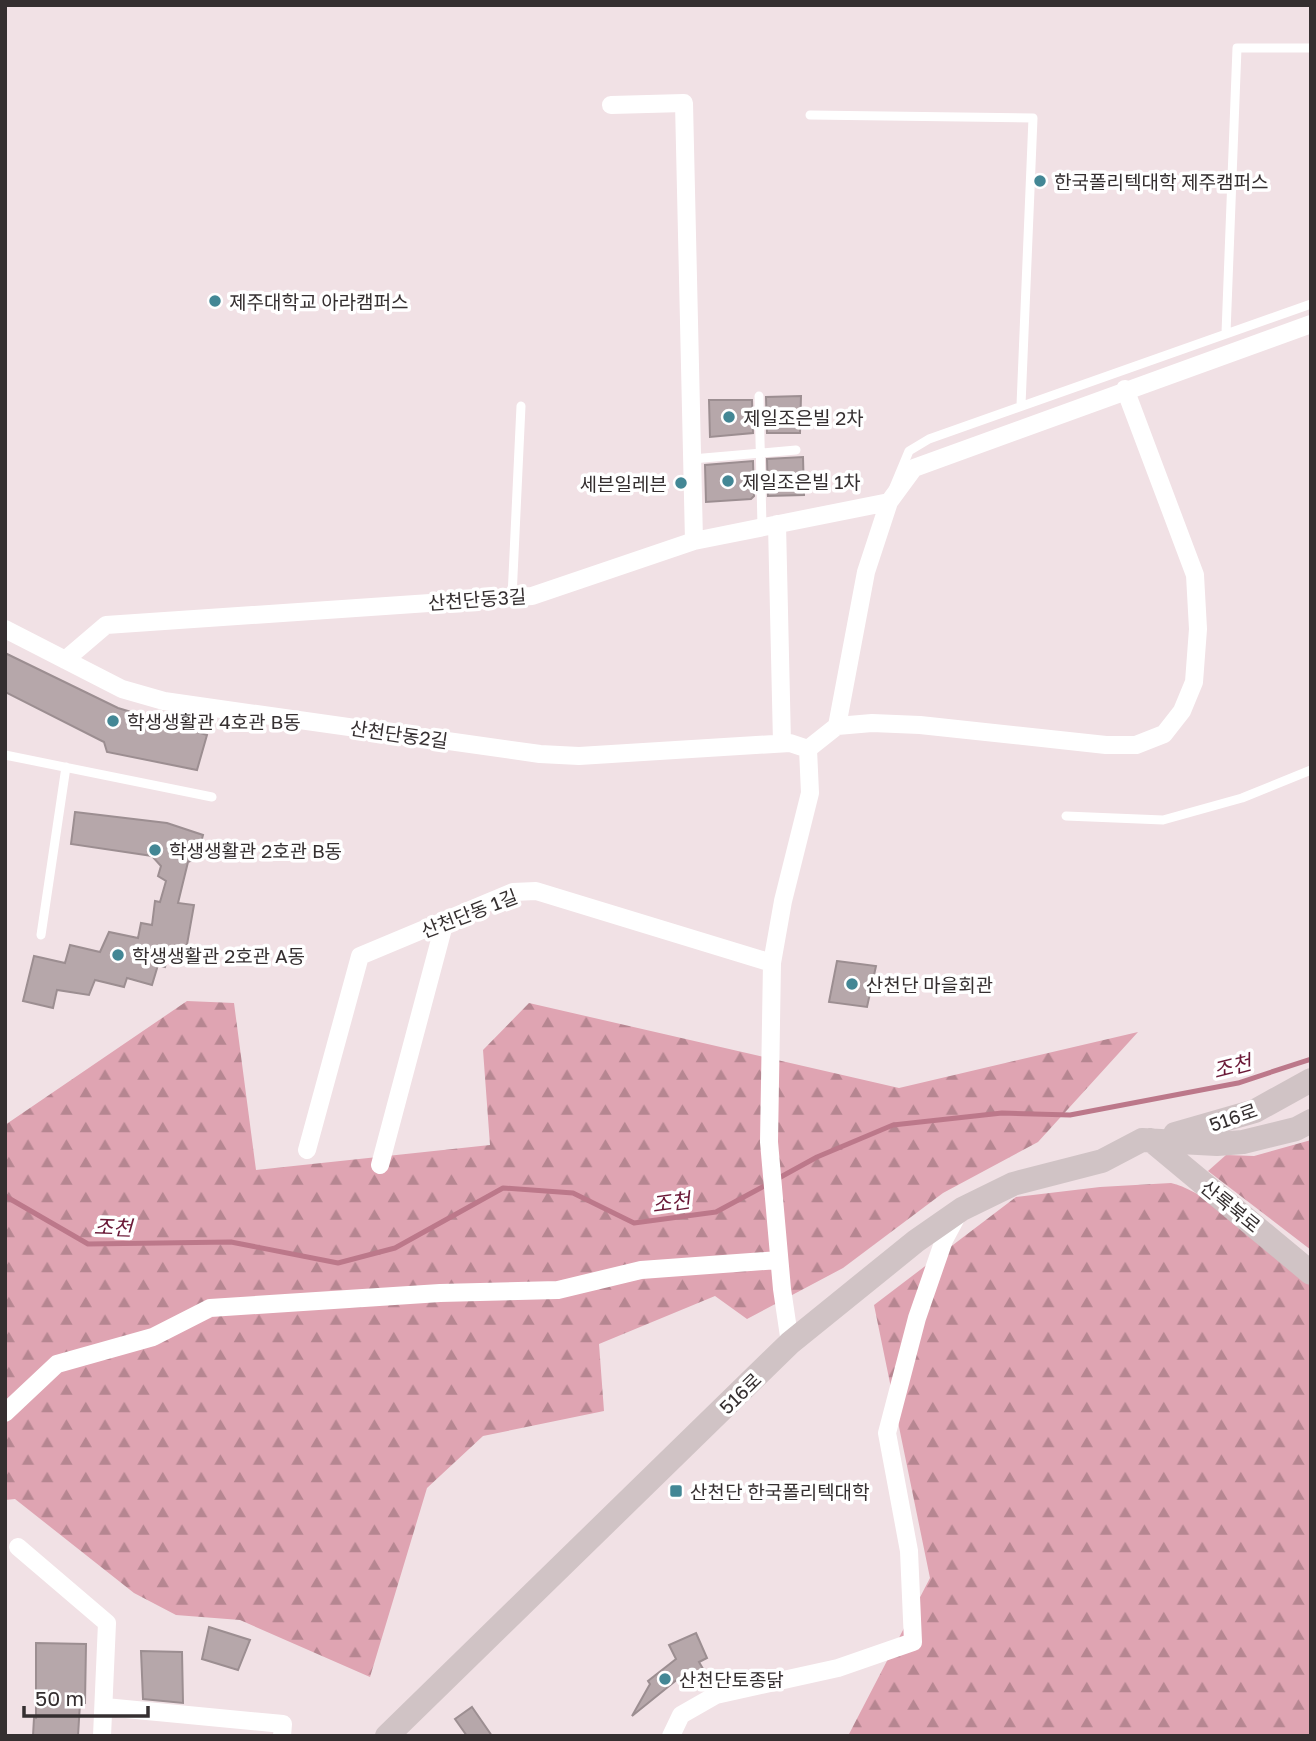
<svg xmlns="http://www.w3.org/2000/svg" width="1316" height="1741" font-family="'Golos Text','Noto Sans KR',sans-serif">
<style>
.forest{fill:url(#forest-firs)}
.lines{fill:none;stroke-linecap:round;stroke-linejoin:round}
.stream{stroke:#bc788a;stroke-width:5}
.building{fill:#b6a7aa;stroke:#9c8e91;stroke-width:2}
.lane{stroke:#fff;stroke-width:9}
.street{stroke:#fff;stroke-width:18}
.secondary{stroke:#d0c3c5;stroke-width:24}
.poi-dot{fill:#438795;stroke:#fff;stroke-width:2.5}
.labels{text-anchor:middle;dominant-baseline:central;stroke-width:7;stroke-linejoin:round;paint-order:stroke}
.poi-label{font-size:19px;fill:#352f30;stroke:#fff;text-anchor:start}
.street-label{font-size:19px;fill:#352f30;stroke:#fff}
.water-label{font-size:21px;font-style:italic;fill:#6a1836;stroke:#fff}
</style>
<defs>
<pattern id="forest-firs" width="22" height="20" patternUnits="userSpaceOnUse" patternTransform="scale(1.75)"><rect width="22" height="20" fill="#dfa4b2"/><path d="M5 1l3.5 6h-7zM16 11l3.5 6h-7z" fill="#b68691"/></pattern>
</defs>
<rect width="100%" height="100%" fill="#f1e1e5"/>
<!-- forest -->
<path class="forest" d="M187 1001 234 1003 256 1170 490 1145 483 1050 529 1003 899 1088 1138 1032 1038 1142 943 1193 843 1268 747 1319 715 1296 599 1344 604 1411 483 1436 427 1488 370 1677 240 1620 176 1615 134 1593 15 1499 5 1500V1125Z
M1311 1140V1250L1208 1171 1226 1155 1254 1156Z
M1171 1183C1212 1192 1277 1258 1311 1286V1736H848L930 1578 874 1305 1016 1197 1100 1187Z"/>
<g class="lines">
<!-- stream -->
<path class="stream" d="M777 1179 817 1157 893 1125 1002 1113 1070 1115 1238 1083 1311 1059
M5 1196 88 1244 231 1242 338 1263 395 1248 503 1188 573 1193 634 1223 716 1212 768 1184"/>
</g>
<!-- building -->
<path class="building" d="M801 396 800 433H767L766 397Z
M709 400H752L753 433 710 437Z
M803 457 804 495 768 496 767 459Z
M753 461 754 496 751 499 706 502 705 465Z
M5 653 118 708 207 735 197 770 107 752 104 742 5 692Z
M75 812 167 823 203 835 197 858 188 862 178 903 194 905 185 956 169 954 165 967 158 965 152 985 127 978 124 987 95 980 89 995 57 990 53 1008 23 1001 34 956 65 963 70 945 100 952 109 932 138 938 141 923 152 925 155 901 160 902 166 881 158 876 161 866 152 856 71 844Z
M837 961 876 966 867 1007 829 1002Z
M209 1627 250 1640 238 1670 202 1659Z
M696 1633 707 1658 699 1662 706 1674 690 1684 684 1674 632 1716 650 1684 648 1681 676 1659 669 1645Z
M36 1643 86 1644 85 1703H80L78 1736H33L34 1718H36Z
M141 1651 182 1652 183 1703 143 1699Z
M472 1707 492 1736H467L455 1719Z"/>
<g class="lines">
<!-- lane -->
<path class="lane" d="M810 115 1033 118 1021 405
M1226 333 1237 48H1311
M759 396 762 527
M692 459 796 450
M894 487 909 451 929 439 1311 304
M512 597 521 406
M5 755 212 797
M1066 816 1163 820 1242 798 1311 770
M41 935 66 767"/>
<!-- street -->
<path class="street" d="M611 105 684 103 694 541
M777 524 782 743
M5 629 122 689 164 701 540 754 579 756 790 743 808 749
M65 660 106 625 532 596 694 541 889 502
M837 726 866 572 889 502 914 468 1311 324
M808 749 837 726 872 723 920 725 1106 745H1136L1164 734 1182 711 1194 682 1198 629 1195 575 1125 389
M307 1150 360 956 513 892 536 891 772 963
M380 1165 445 921
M790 1343 782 1289 769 1142 772 963 783 901 810 793 808 749
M5 1413 57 1364 153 1337 210 1308 440 1293 558 1290 641 1270 779 1260
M18 1547 107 1623 102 1736
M105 1707 283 1724 282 1736
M671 1736 681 1715 716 1695 838 1668 913 1642 909 1551 887 1433 917 1318 944 1240 958 1214"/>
<!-- secondary -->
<path class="secondary" d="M1175 1134 1255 1111 1311 1080
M1151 1140 1311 1273
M387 1736 790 1343 916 1241 962 1209 1013 1184 1102 1161 1142 1140 1217 1144 1243 1142 1296 1129 1311 1121"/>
</g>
<!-- markers -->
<g class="poi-dot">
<circle cx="1040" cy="181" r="7"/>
<circle cx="215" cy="301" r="7"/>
<circle cx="729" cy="417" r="7"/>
<circle cx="728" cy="481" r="7"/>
<circle cx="681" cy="483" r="7"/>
<circle cx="113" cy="721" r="7"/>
<circle cx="155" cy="850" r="7"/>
<circle cx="118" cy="955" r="7"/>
<circle cx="852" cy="984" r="7"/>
<rect x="669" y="1484" width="14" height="14" rx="3.5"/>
<circle cx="665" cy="1679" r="7"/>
</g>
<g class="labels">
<!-- poi labels -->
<g class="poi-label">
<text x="1054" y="181">한국폴리텍대학 제주캠퍼스</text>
<text x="229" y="301">제주대학교 아라캠퍼스</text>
<text x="743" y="417">제일조은빌 2차</text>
<text x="742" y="481">제일조은빌 1차</text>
<text x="667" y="483" text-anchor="end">세븐일레븐</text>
<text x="127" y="721">학생생활관 4호관 B동</text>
<text x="169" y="850">학생생활관 2호관 B동</text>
<text x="132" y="955">학생생활관 2호관 A동</text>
<text x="866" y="984">산천단 마을회관</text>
<text x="690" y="1491">산천단 한국폴리텍대학</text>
<text x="679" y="1679">산천단토종닭</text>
</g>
<!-- street labels -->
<g class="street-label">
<text transform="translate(477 599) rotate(-4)">산천단동3길</text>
<text transform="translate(399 734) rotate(8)">산천단동2길</text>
<text transform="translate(469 913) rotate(-21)">산천단동 1길</text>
<text transform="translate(1233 1117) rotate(-19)">516로</text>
<text transform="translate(1231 1206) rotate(39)">산록북로</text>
<text transform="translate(740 1393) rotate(-44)">516로</text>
</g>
<!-- water labels -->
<g class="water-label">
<text transform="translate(1232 1066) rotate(-14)">조천</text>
<text transform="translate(671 1202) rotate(-8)">조천</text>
<text transform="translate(113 1227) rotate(2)">조천</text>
</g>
</g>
<!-- border -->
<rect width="1316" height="1741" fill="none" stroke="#352f30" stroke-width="14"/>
<!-- scale -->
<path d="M24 1706v10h124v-10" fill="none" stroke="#352f30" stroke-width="3.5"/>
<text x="35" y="1706" font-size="21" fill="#352f30" stroke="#ffffff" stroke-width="5" paint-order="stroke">50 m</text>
</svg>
